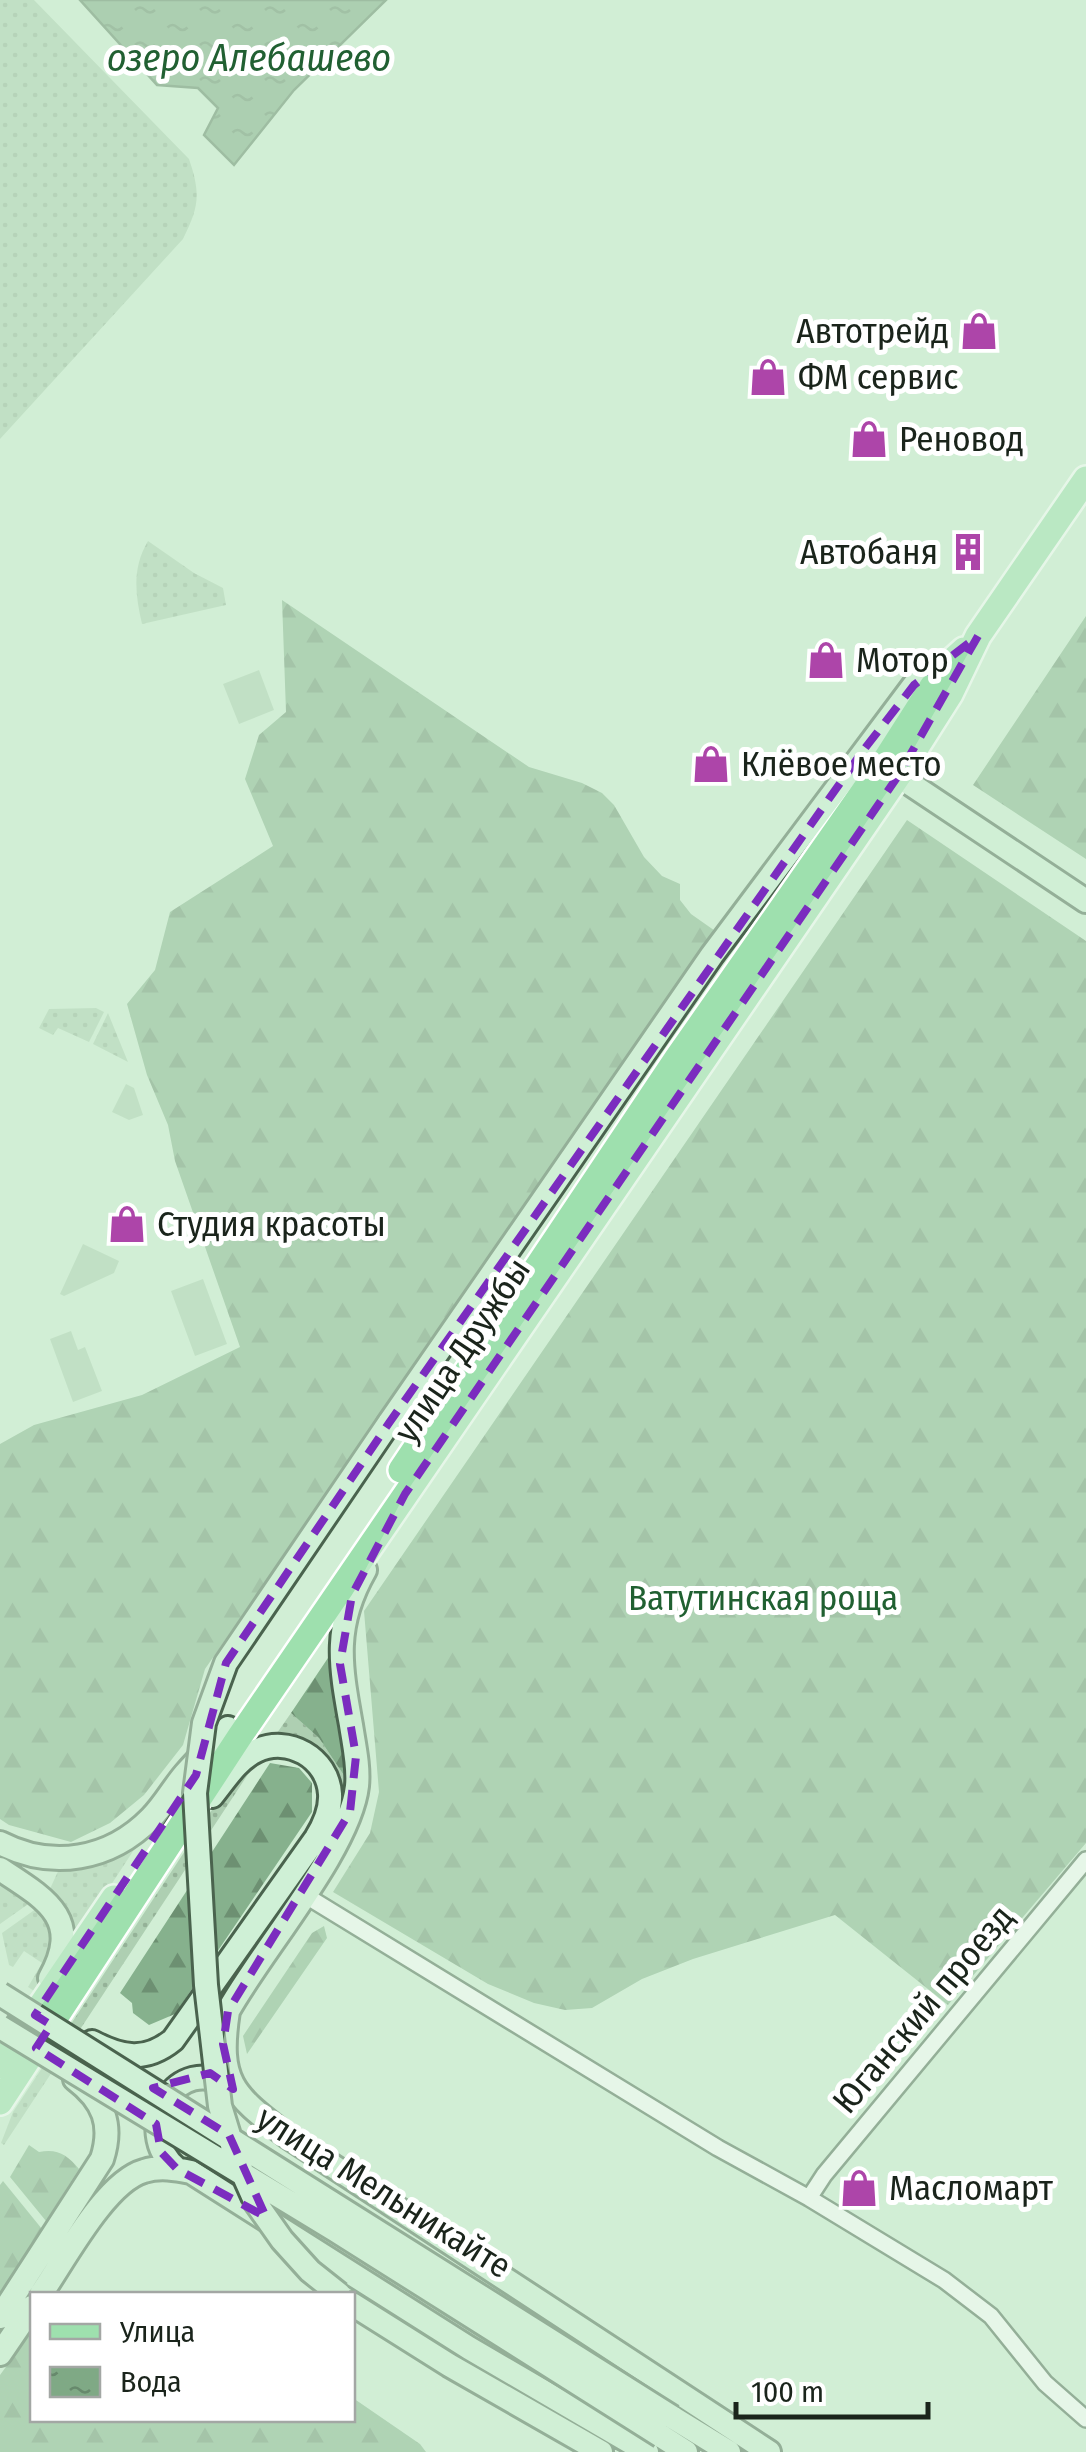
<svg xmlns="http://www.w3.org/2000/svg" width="1086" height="2452" font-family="'Fira Sans Condensed',sans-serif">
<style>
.grass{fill:url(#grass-dots)}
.forest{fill:url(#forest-firs)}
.green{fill:#aecfb2}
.water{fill:url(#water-ripples);stroke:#618165;stroke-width:2.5}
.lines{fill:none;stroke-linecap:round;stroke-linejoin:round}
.minor-casing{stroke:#4a634e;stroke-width:20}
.secondary-casing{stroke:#4a634e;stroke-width:28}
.primary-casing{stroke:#fff;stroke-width:30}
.minor{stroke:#fff;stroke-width:15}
.secondary{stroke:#cff0d6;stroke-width:22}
.primary{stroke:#9ee0ae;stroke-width:25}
.secondary-bridge-casing{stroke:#4a634e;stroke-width:28;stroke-linecap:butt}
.secondary-bridge{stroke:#cff0d6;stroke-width:22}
.marked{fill:none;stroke:#7b2cbf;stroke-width:8;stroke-dasharray:20 12;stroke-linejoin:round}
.labels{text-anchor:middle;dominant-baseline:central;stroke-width:10;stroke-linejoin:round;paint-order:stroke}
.poi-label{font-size:35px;fill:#1a241b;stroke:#fff;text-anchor:start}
.street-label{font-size:35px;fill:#1a241b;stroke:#fff}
.park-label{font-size:35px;fill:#206031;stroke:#fff}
.water-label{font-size:38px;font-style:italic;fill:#216032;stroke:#fff}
</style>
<defs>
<pattern id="grass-dots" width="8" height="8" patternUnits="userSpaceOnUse" patternTransform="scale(2.5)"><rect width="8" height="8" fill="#aecfb2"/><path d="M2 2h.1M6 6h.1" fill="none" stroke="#95b298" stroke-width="1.8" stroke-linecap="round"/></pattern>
<pattern id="forest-firs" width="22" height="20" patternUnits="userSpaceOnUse" patternTransform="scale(2.5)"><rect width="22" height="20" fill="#86b18d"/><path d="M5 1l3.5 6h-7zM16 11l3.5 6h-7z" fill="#6d9072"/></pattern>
<pattern id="water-ripples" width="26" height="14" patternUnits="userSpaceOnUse" patternTransform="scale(2.5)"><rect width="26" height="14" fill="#7fa985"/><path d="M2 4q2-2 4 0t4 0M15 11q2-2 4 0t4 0" fill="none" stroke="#67896c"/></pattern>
</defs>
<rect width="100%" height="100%" fill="#d1eed5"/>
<!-- grass -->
<path class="grass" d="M0 0H34L189 159C201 194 199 207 183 239L0 439Z
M148 541 194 573 223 588 226 605 142 624C135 594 132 568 148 541Z
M96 1008 104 1012 89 1042 58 1028 53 1035 39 1028 49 1009Z
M108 1013 128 1062 93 1044Z
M291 1713 319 1738 345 1777 341 1798C331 1762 316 1739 277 1733Z
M260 1756 4 2145 1 2143 13 2112 233 1778Z
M143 1836 71 1946 65 1911 49 1891 60 1867Z
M0 1879 34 1900 0 1924Z
M40 1906C59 1946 54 1953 34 1991L28 1987 42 1963 24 1951 13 1967 9 1965 2 1933Z"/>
<!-- forest -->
<path class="forest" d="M282 600 529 767 582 783 602 793 614 805 644 857 662 876 680 884V900L691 914 718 933 205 1669 183 1745 144 1795 110 1823 71 1842 9 1825 0 1819V1444L34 1425 142 1395 240 1347 175 1161 168 1125 147 1075 127 1004 155 970 170 912 273 846 245 779 259 735 286 712Z
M1086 616V859L973 785Z
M907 820 1086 941V1843L948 2005 835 1915 693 1959 642 1979 592 2008 565 2010 534 2003 488 1984 333 1892 370 1833 379 1792 364 1611Z
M332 1652 349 1756 345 1777 319 1738 291 1713Z
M270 1763 299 1768 312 1783V1812L175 2014 149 2025 133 2013 132 2003 120 1993Z
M324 1926 327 1938 247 2054 243 2036 312 1933Z
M29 2145 39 2152C57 2148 68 2155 79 2169L46 2221 10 2177Z
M3 2181 42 2229 0 2293V2185Z
M32 2331V2420H352L353 2398 420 2444 426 2452H0V2375Z"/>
<!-- green -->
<path class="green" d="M259 670 274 710 239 724 223 684Z
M126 1084 134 1088 143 1115 129 1120 112 1112Z
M83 1244 119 1261 114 1273 64 1296 60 1294Z
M203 1279 227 1344 195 1356 171 1291Z
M71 1331 78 1350 85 1347 102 1391 73 1402 50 1339Z"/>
<!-- water -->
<path class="water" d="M80 0H386L294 90 234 165 204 135 218 108 198 88 157 85Z"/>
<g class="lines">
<!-- minor casing -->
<g class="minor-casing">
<path id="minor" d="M303 1894 718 2148 809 2198 944 2280 991 2316 1045 2383 1086 2419
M809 2198 824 2175 1086 1860"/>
</g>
<!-- secondary casing -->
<g class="secondary-casing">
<path id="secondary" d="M885 767 1086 901
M389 1423 712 955 914 685 944 668
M365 1570C333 1626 340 1664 351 1725 354 1745 359 1766 357 1786 350 1849 261 1951 228 2011 217 2083 233 2094 287 2136L769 2452
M0 1843C52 1870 110 1860 151 1818 164 1805 173 1788 185 1774 199 1758 214 1743 228 1728
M0 1869C46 1899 83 1919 50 1978
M92 2042C122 2058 146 2062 173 2040L316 1838C324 1825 331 1810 330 1794 328 1758 288 1735 256 1751 237 1760 225 1780 212 1796
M177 2169C129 2130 178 2050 230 2087
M41 2294C64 2261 105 2182 144 2171 160 2166 176 2169 191 2172L469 2348 647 2452
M352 2304 449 2365 601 2452
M0 2317 102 2159C113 2125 104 2101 75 2079
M0 2354 32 2307
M672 2417 729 2452
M661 2436 686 2452"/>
</g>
<!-- primary casing -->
<g class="primary-casing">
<path id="primary" d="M401 1470 677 1058 882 765 944 668 964 650
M0 2066 114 1898
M0 2102 240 1736 898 776 950 694 978 636 1086 479"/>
</g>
<!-- minor -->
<use href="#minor" class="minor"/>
<!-- secondary -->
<use href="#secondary" class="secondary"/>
<!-- primary -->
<use href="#primary" class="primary"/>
<!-- secondary-bridge casing -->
<g class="secondary-bridge-casing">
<path id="secondary-bridge" d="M0 1994 672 2417
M0 2027 335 2230 661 2436
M339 2294 310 2271 282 2240 256 2203 236 2158 220 2106 206 1985 195 1793 204 1723 226 1663 389 1423"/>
</g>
<!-- secondary-bridge -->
<use href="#secondary-bridge" class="secondary-bridge"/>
</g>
<!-- marked area -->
<path d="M0 0H1086V2452H0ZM978 636 898 776 405 1494 352 1595 340 1664 356 1756 350 1812 228 2011 223 2044 233 2089 210 2073 153 2088 229 2135 266 2217 177 2169 161 2152 156 2124 36 2048 51 2025 35 2015 196 1775 226 1663 389 1423 862 752 914 685Z" fill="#d1eed5" fill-opacity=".55" fill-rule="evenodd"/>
<path class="marked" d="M978 636 898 776 405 1494 352 1595 340 1664 356 1756 350 1812 228 2011 223 2044 233 2089 210 2073 153 2088 229 2135 266 2217 177 2169 161 2152 156 2124 36 2048 51 2025 35 2015 196 1775 226 1663 389 1423 862 752 914 685Z"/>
<!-- icons -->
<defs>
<g id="shop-bare" transform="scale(3)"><path d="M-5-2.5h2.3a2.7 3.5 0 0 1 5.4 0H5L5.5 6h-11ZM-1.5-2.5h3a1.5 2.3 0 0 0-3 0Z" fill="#ad45a9" stroke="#fff" stroke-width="2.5" paint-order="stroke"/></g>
<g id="building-bare" transform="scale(3)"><path d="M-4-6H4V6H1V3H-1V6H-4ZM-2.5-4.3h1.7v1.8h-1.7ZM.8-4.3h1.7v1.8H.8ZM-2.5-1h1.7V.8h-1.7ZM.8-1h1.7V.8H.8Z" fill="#ad45a9" stroke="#fff" stroke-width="2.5" paint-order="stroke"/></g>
</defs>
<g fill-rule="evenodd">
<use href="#shop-bare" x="979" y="331"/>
<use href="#shop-bare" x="768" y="377"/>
<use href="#shop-bare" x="869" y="439"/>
<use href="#building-bare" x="968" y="552"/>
<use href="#shop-bare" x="826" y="660"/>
<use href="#shop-bare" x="711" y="764"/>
<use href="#shop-bare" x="127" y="1224"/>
<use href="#shop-bare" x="859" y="2188"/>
</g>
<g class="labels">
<!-- poi labels -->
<g class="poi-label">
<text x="949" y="331" text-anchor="end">Автотрейд</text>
<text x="798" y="377">ФМ сервис</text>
<text x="899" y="439">Реновод</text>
<text x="938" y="552" text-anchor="end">Автобаня</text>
<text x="856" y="660">Мотор</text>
<text x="741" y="764">Клёвое место</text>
<text x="157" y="1224">Студия красоты</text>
<text x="889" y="2188">Масломарт</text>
</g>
<!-- street labels -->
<g class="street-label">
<text transform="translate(462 1350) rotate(-56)">улица Дружбы</text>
<text transform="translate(923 2009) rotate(-50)">Юганский проезд</text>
<text transform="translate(384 2192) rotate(32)">улица Мельникайте</text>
</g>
<!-- park labels -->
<g class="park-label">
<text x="763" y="1598">Ватутинская роща</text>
</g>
<!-- water labels -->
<g class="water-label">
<text x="249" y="58">озеро Алебашево</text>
</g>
</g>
<!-- legend -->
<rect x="30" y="2292" width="325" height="130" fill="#ffffff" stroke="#a3a7a4" stroke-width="2.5"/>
<rect x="50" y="2324" width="50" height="15" fill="#9ee0ae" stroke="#a3a7a4" stroke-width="2.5"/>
<text x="120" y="2342" font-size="30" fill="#1a241b">Улица</text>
<rect x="50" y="2367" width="50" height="30" fill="url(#water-ripples)" stroke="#a3a7a4" stroke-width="2.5"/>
<text x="120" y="2392" font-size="30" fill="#1a241b">Вода</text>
<!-- scale -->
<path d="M736 2402v15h192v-15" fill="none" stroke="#1a241b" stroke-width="5"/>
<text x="751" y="2402" font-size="30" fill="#1a241b" stroke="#ffffff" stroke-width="8" paint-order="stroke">100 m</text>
</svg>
